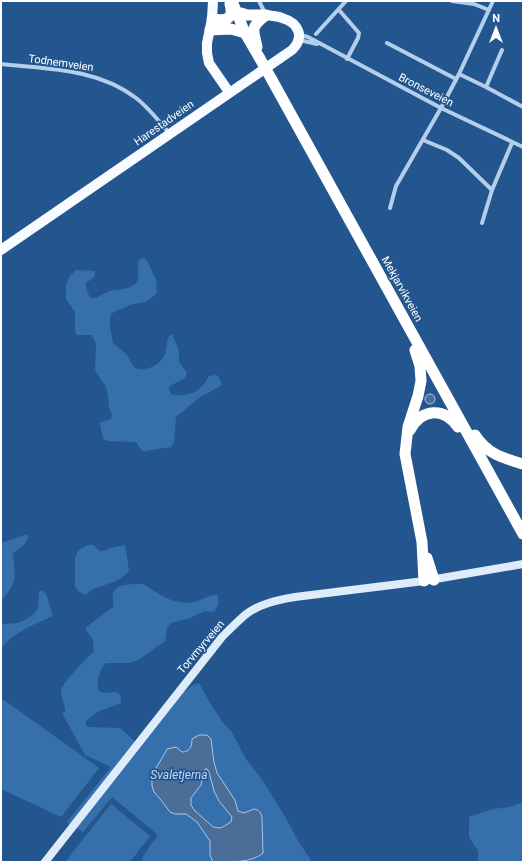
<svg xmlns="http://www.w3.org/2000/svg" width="524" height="863" font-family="Roboto,sans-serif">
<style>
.green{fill:#3670ac}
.water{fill:#4a6e97;stroke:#a7caed;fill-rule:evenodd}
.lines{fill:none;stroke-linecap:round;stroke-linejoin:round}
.street{stroke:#b3cfec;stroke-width:4}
.secondary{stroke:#deebf9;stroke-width:8}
.primary{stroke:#f8fbff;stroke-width:10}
.highway{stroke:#fff;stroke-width:11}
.highway-bridge{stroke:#fff;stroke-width:11}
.labels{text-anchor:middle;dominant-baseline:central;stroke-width:3.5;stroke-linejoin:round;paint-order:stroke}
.street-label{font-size:11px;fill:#fff;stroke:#23568f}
.water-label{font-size:12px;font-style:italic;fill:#bfd8f3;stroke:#23568f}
</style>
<rect width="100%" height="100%" fill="#23568f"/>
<!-- green -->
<path class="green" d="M142 258 147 260 149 265 157 282 156 287 157 293 146 302 133 304 116 311 111 314 110 319V327L113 343 126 354 135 368C146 372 161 365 165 354 167 348 166 342 169 336L172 334 179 351V362L187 373 185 378 170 386 169 389 171 394C175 396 179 395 184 395 198 393 202 388 209 376L216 375 218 376 222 385 200 397 176 417 174 442 171 447 144 451H142L136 442 108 441 103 439 100 423 111 419 112 415 109 407 108 395 106 387 95 370 96 344 92 335H77L75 332V312L66 299V284L70 276 76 270 95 271V276L91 280 86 282V288L90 298C96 300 103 293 110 291 118 289 130 290 136 283 140 279 138 268 138 262Z
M28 534C29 545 19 547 12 554 13 557 14 559 14 563 16 583 13 586 1 601V543Z
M88 545H93L100 551H103L110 548 125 545 129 570C119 586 97 583 85 595L78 591 75 586V557L79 550Z
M143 584C158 593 174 606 193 602 202 601 206 595 218 595V605L214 612 205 611 190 618 171 623 167 628 165 641 163 643 156 647 140 659 129 663H106C99 670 97 680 98 690 108 699 121 682 121 703L97 712 86 721V726L88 727 120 728 137 743C148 731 185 684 199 683L210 703 224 724 231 731 246 759 263 781 286 818 297 839 312 862H245L258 858 263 853 262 816C256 804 253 811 244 813L238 811 235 800 231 796 216 770 211 739C208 734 202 734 197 736L191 747 187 751H166L152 775V786L154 792 161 800 170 812 175 814H186L197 822 210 841V855L213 862H142L143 856 158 835 112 797 83 832 67 822 111 767 85 755 62 713 65 712C66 704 60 698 61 690 62 683 87 658 94 651L93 640 85 628 113 607C114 602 112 599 113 594 116 583 134 584 143 584Z
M39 591H42L46 594 53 616C35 624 12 633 1 649V624L18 623 28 618 35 613 38 608Z
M1 698 99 768 61 817 1 789Z
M205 769H207L209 772 214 791 219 801 232 817 231 822 221 828 213 827 194 810 191 805V798L201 785Z
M523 802V862H478V851L469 837V817L493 809 510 807Z
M111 804 150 836 130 862H65Z"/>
<!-- water -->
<path class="water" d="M425 399a5 5 0 1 1 10 0a5 5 0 1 1-10 0Z
M199 735H207L211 739 214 762 217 773 235 800 238 811 244 813 254 809C259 810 262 813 262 819L263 853C253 863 228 862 213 862L210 855V841L197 822 186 814H175L170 812 161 800 154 792 152 786V775L166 751 167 749 176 747 182 752C190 752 192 746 192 739ZM205 769H207L209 772 214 791 219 801 232 817 231 822 221 828 213 827 194 810 191 805V798L201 785Z"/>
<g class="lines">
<!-- street -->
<path class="street" d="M259 1 265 13
M452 1 474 4 489 10
M339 10 359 33 358 38 347 59
M316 34 346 1
M300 35 308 37 441 108 523 147
M299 40 317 44
M387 43 456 79
M1 64C47 69 97 68 136 98 148 107 159 121 169 133
M459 74 486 87 523 107
M486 87 502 50
M423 140 447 150 459 158 492 190
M390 208 396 186 441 108 459 74 493 1
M482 223 492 190 512 143"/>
<!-- secondary -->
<path class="secondary" d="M45 862 222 637C229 630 237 622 245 615 259 604 277 600 295 597L424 581 523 564"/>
<!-- primary -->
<path class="primary" d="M213 1 212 19 207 43V53L209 63 229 92
M1 250 292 50C305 37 299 23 282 18 277 16 271 16 266 15"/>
<!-- highway -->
<path class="highway" d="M232 1 245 33 259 57
M241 13 247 15H266
M212 19C226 21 234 20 230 4
M210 30 231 29 245 33
M257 47C253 28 250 28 266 15
M272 80 523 534
M415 350 420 366 421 381 418 396 408 427 405 454 422 542 424 581
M410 430C422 408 444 407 458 427
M475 435C487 454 503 458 523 464
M427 558 434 580"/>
<!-- highway-bridge -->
<path class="highway-bridge" d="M259 57 272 80"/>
</g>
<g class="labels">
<!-- street labels -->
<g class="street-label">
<text transform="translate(61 63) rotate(8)">Todnemveien</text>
<text transform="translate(426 90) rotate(27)">Bronseveien</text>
<text transform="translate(164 123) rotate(-35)">Harestadveien</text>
<text transform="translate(402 289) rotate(61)">Mekjarvikveien</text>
<text transform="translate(201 647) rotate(-50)">Torvmyrveien</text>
</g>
<!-- water labels -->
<g class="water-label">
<text x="179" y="775">Svaletjerna</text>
</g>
</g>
<!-- border -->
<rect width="524" height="863" fill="none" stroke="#ffffff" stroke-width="4"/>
<!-- north arrow -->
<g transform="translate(496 28)" stroke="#23568f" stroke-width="3" paint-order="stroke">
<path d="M0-3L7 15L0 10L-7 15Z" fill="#ffffff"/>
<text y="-6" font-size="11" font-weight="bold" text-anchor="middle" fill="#ffffff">N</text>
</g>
</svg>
